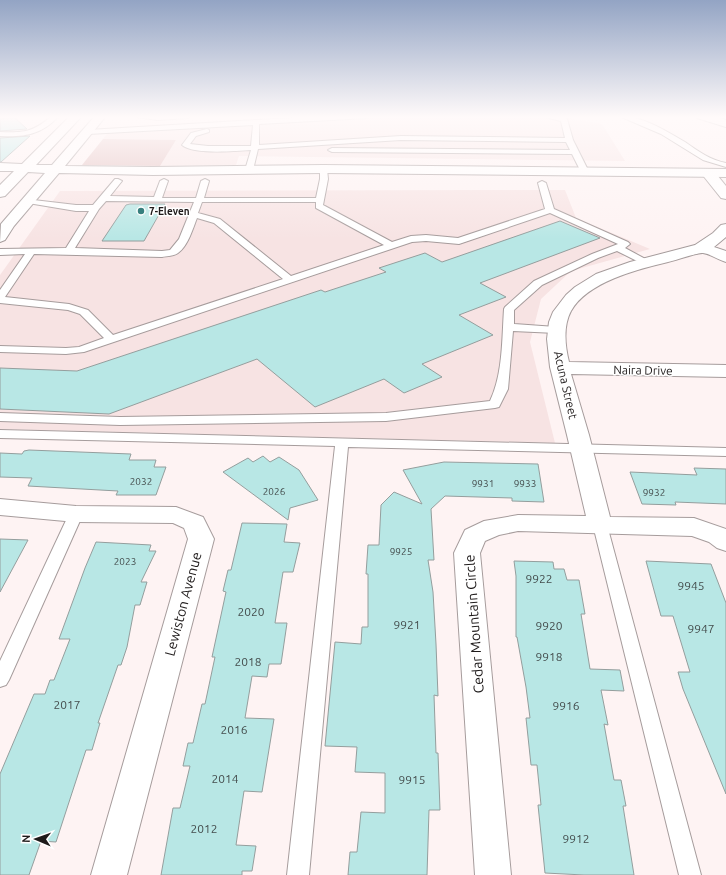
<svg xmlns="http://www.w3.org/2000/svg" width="726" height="875" font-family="Ubuntu,sans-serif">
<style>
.built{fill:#f7e3e3}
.green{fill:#e2bebe}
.building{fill:#b8e7e5;stroke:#949e9d}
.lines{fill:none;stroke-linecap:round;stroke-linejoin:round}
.service-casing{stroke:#a69c9c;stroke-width:2}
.minor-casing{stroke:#a69c9c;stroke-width:2}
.secondary-casing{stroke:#a69c9c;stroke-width:2}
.service{fill:#fff;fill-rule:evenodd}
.minor{fill:#fff;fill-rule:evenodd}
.secondary{fill:#fff;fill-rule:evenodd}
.poi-dot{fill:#377f7e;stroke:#fff;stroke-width:1.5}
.labels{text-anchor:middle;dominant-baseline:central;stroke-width:3;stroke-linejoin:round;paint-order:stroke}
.far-poi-label{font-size:10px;font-weight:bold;fill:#1e1a1a;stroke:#fff;text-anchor:start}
.number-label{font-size:10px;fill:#444d4d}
.street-label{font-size:12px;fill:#1e1a1a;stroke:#fff}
.near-number-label{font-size:12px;fill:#444d4d}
.near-street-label{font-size:14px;fill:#1e1a1a;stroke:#fff}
</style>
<rect width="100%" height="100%" fill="#fef3f3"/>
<!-- built -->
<path class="built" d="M348 116H556L602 124 625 161 239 156 236 165 160 166 176 140 103 139 111 128Z
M565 190 576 218 650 249 571 271 541 299 530 342 555 443 0 429V275L60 191Z"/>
<!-- green -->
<path class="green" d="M103 139 176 140 160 166 82 165Z"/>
<!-- building -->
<path class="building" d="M14 117 27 129 0 131V119Z
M30 136 1 162H0V138Z
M130 204H165L144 241H102L126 205Z
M560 221 600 238 480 283 506 297 459 315 493 335 422 364 442 377 404 393 384 379 315 407 257 359 109 414 0 409V368L77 371 321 290 325 292 386 272 379 268 425 253 442 262Z
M29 450 131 454 129 460H156L154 467H166L156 495H116L118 491 28 486 32 478 0 477V453L22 454 24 451Z
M263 456 270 462 279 457 299 470 318 500 290 508 288 520 223 472 248 458 253 462Z
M444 462 538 464 544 502 512 501V498L445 496 431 509 434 560H428L433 592 436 644 438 696 434 695 436 753H438L440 810H429L427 875H348L350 852H357L361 812 385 813V773L355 772 357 747 325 746 335 642 361 644 362 627H368V574H366L368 545H379L381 505 394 492 422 504 403 470Z
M694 468 726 469V504L675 502 676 505 642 504 630 472 697 475Z
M242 523 287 524 284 542 300 543 293 572H283L275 623H287L281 664H269L267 677 252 676 245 718 274 719 262 792 244 791 236 845 256 846 252 871H242V875H161L173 808H180L190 766H183L188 743H193L202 704H205L215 657H212L226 592 223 591 228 570H231Z
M0 539 28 540 0 592Z
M96 542 151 545 149 551H156L141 582H147L140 605H135L127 647 121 665H118L98 723H100L92 750H86L56 842 41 841 29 875H0V774L34 694H45L50 680H54L70 639H59L85 568Z
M514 561 553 562 554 569H564L567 580H579L585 614H581L590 669 620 670 624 691 601 690 608 725 604 724 614 780H621L626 806H623L634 875H584L545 873 538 805H541L537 765H531L526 718H530L526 687 517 637H516V576Z
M646 561 711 564 726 603V794L683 689 678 672H690L673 616H661Z"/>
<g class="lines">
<!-- service casing -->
<g class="service-casing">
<path id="service" d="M52 116H59C41 135 25 137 0 136V132C24 133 33 132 52 116Z
M131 116H191L188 118 157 120Z
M326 116H370L367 118 259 124V145L401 136 565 138 561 121 541 116H560L567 119 573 140 589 172 585 174H582L572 154 332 152 328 150 332 148 570 150 566 142 401 140 258 149 253 170 249 172 245 170 251 150C235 151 194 155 182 145L191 133 207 129 209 130V132L196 136 190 144 208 146H251L253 125 88 134 85 132 88 130Z
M619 116C642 116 665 130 685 142 698 151 710 160 726 163V167L703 160 661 134Z
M320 167H323L327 169 328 179 323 205 392 242 411 236 426 235 458 238 545 209 538 183 542 181 546 183 554 209 628 242 630 244 625 248 651 262 649 264H643L617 251 598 258 542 285 514 310V324L556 327 561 330 556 333 513 331 508 389 499 407 495 408 386 421 120 425 0 421V413L120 417 386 413 490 401C503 374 502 339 504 309L505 307 534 281 592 254 618 244 550 213 459 244 426 241 412 242 84 352 66 354 0 352V346L66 348 79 347 104 338 80 314 68 310 0 303V290L25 254 0 255V249L66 248 89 211H76L28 203H25L24 201 25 199 76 205H93L115 179H118L122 181 110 196 154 197 160 181 164 179 168 181 162 198H196L201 181 205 179 209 181 204 198H316L320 179ZM106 201 194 202 179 239 170 250 162 251 75 248 99 209ZM202 202H316V208L384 245 291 276 220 219 198 213ZM197 218 214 223 283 279 113 335 88 310 69 304 5 297 34 254 162 257C167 256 174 256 178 253 188 246 193 228 197 218Z
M0 430 726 448V456L348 447 309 875H287L335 446 0 438Z
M76 509 81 511 83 514 9 680 6 685 0 687V661L69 514 71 511Z
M600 520 605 521 607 525 701 875H679L593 525 595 521Z"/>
</g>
<!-- minor casing -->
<g class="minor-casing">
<path id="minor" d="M696 116H714L726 120V127L697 118Z
M708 169 713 170 726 186V199L721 198 701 173 703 170Z
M726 224V237L714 247 726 251V262C718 260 711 254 703 253 699 252 674 261 668 262 638 269 587 282 571 311 563 326 565 346 569 362L726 365V377L571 374 589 435 610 517 694 518 726 529V551L717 548 709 542 692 536 518 531 499 535 485 541 480 553 511 875H475L454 553 465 530 484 521 518 515 586 516 567 435 550 367 547 339 549 322 553 312 566 295 575 287 596 274 630 262 695 245 713 233 721 225Z
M0 499 76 506 176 507 203 517 214 539 127 875H91L188 539 184 528 173 523 76 522 0 515Z"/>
</g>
<!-- secondary casing -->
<g class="secondary-casing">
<path id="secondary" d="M70 116H82L36 165H52L95 116H106L65 166 153 167 323 165 726 169V177L323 173 153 175 59 173 14 226 5 240 0 242 1 224 45 173 28 172 5 196 0 197V185L14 171H0V163L22 164Z"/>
</g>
<!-- service -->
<use href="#service" class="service"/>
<!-- minor -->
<use href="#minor" class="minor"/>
<!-- secondary -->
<use href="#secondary" class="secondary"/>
</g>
<!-- sky -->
<linearGradient id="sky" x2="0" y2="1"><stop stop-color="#93a4c4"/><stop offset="0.49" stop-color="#fffafa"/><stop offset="1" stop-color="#fffafa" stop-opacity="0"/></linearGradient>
<rect width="726" height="239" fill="url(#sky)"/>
<!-- markers -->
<circle class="poi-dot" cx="141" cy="211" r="4"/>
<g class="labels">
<!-- far-poi labels -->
<g class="far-poi-label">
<text x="149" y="211">7-Eleven</text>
</g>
<!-- number labels -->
<g class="number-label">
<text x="141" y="481">2032</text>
<text x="483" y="483">9931</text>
<text x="525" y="483">9933</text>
<text x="274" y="491">2026</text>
<text x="654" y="492">9932</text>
<text x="401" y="551">9925</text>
<text x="125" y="561">2023</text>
</g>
<!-- street labels -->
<g class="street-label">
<text transform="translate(643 370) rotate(1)">Naira Drive</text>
<text transform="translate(566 385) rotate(77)">Acuna Street</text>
</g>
<!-- near-number labels -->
<g class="near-number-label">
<text x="539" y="578">9922</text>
<text x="691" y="585">9945</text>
<text x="251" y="611">2020</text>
<text x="407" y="624">9921</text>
<text x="549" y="625">9920</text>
<text x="701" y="628">9947</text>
<text x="549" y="656">9918</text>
<text x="248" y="661">2018</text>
<text x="67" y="704">2017</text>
<text x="566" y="705">9916</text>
<text x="234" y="729">2016</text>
<text x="225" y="778">2014</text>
<text x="412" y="779">9915</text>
<text x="204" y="828">2012</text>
<text x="576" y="838">9912</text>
</g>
<!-- near-street labels -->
<g class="near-street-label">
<text transform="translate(183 604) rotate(-75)">Lewiston Avenue</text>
<text transform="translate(474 624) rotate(-94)">Cedar Mountain Circle</text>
</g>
</g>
<!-- north arrow -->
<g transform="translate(36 839) rotate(272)" stroke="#ffffff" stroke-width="3" paint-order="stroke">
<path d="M0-3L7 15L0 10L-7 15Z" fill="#1e1a1a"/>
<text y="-6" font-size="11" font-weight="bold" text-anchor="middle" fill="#1e1a1a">N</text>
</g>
</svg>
